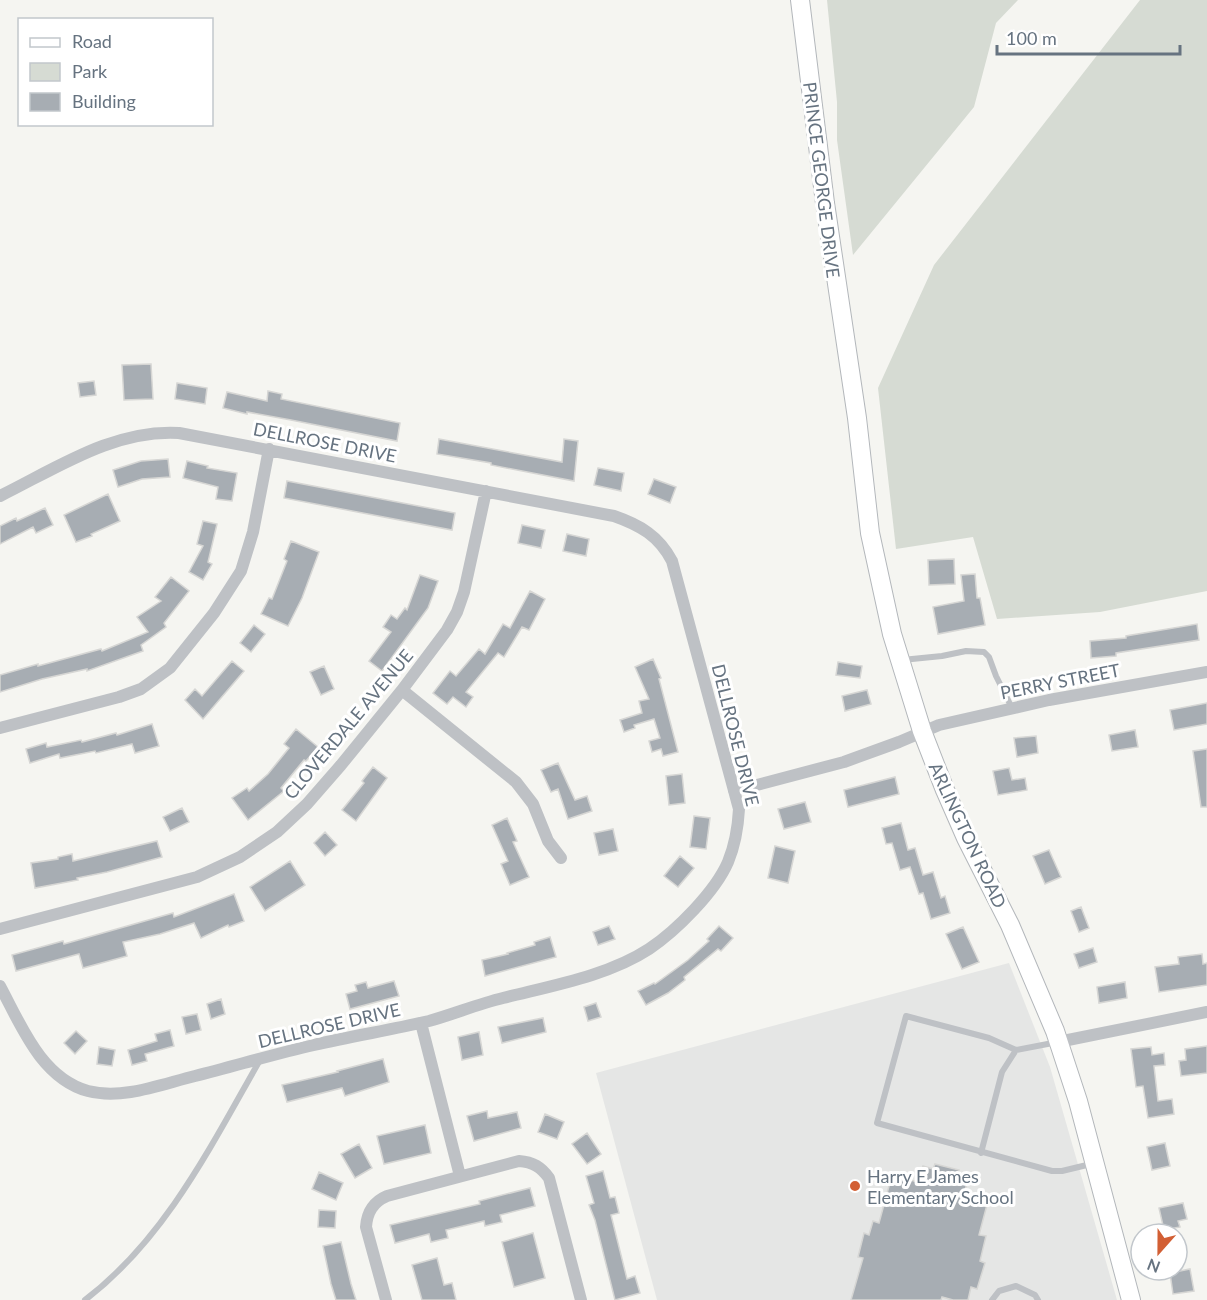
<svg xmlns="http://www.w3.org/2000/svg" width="1207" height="1300" font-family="Lato,sans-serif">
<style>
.built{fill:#e5e6e5}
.green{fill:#d6dbd3}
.building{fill:#a7adb3;stroke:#d6d6d4;stroke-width:1.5}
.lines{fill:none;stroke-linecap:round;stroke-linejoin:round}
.secondary-casing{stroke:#b3b7bb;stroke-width:20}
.lane{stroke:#bec1c5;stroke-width:6}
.street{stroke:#bec1c5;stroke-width:12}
.secondary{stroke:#fff;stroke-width:18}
.poi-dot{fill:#d25f34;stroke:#fff;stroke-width:2}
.labels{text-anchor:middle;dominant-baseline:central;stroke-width:6;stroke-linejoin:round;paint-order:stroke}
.street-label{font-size:18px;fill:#667380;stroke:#fff}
.poi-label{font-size:18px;fill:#667380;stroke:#fff;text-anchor:start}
</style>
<rect width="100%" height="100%" fill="#f5f5f1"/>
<!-- built -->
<path class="built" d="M1009 963 1050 1067 1117 1300H657L596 1073Z"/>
<!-- green -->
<path class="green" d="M827 0H1018L996 23 974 107 853 255 837 140V102Z
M1140 0H1207V591L1100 612 997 619 973 537 896 549 878 388 934 265Z"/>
<!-- building -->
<path class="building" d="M151 364 153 399 124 400 122 365Z
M94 381 96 395 80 397 78 383Z
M177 383 207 388 205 404 175 399Z
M268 391 282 394 281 399 400 423 397 441 291 420 247 412V414L223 408 227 392 267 401Z
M439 439 562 462 564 439 578 441 574 481 491 465V463L437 454Z
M168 459 170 477 142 479 118 487 113 470 141 461Z
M187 461 208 466 207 468 237 473 232 501 216 499 218 487 183 478Z
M598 468 624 473 621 491 594 485Z
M654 479 676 487 670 503 648 494Z
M287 481 455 513 452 530 284 498Z
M108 494 120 521 91 534 92 536 76 542 64 515Z
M45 508 53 525 36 533 33 527 0 544V526L16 518 17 521Z
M203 521 217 524 208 562 212 564 203 580 189 572 203 546 197 544Z
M522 525 545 530 541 548 518 543Z
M567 534 589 539 586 556 563 551Z
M291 541 319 552 302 598 288 626 261 614 269 598 272 599 287 561 284 559Z
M954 559 955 584 929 585 928 560Z
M975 574 977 598H980L985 625 938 634 933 607 964 601 961 575Z
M420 575 438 581 428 608 382 671 369 661 391 632 383 627 391 615 397 619 405 608 407 610Z
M171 577 189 591 164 623 166 627 141 645 143 651 87 671V669L42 679 0 692V675L38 664V666L101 649 102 651 148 632 137 617 161 601 155 597Z
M530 591 545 599 529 630 522 627 504 657 498 653 466 692 473 697 466 707 453 697 447 704 433 693 450 671 456 676 479 649 485 654 503 624 510 628Z
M1197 624 1199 640 1116 653V656L1091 658 1090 641 1126 638V636Z
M254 625 265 634 251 652 240 643Z
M653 659 661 678 659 679 678 752 663 756 661 749 652 752 649 741 660 738 654 719 634 725 635 728 624 732 620 720 642 713 639 701 649 699 635 667Z
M232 661 244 671 203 719 185 700 195 689 202 696Z
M838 662 862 666 860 678 836 675Z
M324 666 334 689 321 695 310 672Z
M867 690 871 704 845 711 842 696Z
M1207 703V724L1174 730 1170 710Z
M152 724 159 746 135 753 132 744 96 753 95 751 60 758 59 754 30 763 26 749 46 743 47 747 81 740 82 742 116 733 117 735Z
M296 729 318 747 306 761 304 760 281 788 284 791 248 820 232 798 247 788 249 791 268 774 289 748 284 744Z
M1135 730 1138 747 1112 751 1109 735Z
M1036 736 1038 753 1017 757 1014 738Z
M1207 749V807H1201L1193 751Z
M558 763 575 800 587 796 592 811 568 819 558 789 551 792 541 770Z
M373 767 387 778 356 821 342 810 364 783 362 781Z
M1009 768 1012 780 1025 778 1027 790 998 795 993 771Z
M682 774 685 803 669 805 666 776Z
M895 777 899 794 848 807 844 790Z
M805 802 811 822 784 829 778 809Z
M182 808 189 822 170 831 163 817Z
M694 816 710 818 706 849 690 847Z
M507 818 517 841 513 842 529 877 510 885 501 864 508 861 492 825Z
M901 823 908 850 915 848 923 875 933 872 941 898 945 896 950 913 931 919 923 893 919 894 910 867 900 870 892 843 886 844 882 828Z
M613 829 618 851 599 855 594 833Z
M325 832 337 845 325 856 314 843Z
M157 841 162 857 107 872 77 878 78 880 35 888 31 863 58 859V857L72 854 73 861Z
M775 846 795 851 788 883 768 878Z
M1049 850 1061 877 1045 884 1033 856Z
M680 856 694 868 678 887 664 876Z
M290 861 305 885 265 911 250 887Z
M234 894 244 921 229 927 228 925 201 938 194 923 160 934 123 942 127 956 83 968 79 954 16 971 12 955 63 941 64 944 173 913 174 917Z
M1081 907 1089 928 1079 932 1071 911Z
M609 926 615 939 598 945 593 932Z
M719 926 733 938 721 951 718 949 684 977 685 980 668 993 646 1005 638 991 654 983 655 984 688 960 709 941 707 939Z
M963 927 979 962 962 969 946 934Z
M550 937 556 957 485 976 482 960 508 954 507 953 535 945 534 942Z
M1093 948 1097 962 1079 968 1074 954Z
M1202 954 1203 964 1207 963V985L1159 992 1155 967 1179 964 1178 957Z
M394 981 399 996 350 1009 346 994 357 991 355 985 366 982 368 988Z
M1125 982 1127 998 1099 1003 1097 987Z
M221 999 225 1014 211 1019 207 1004Z
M596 1003 601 1017 588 1021 584 1007Z
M197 1014 201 1030 186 1034 182 1017Z
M543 1018 546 1032 502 1043 498 1027Z
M170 1030 174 1046 145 1054 147 1061 132 1065 128 1050 157 1041 155 1034Z
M76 1031 87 1041 75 1054 64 1043Z
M479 1032 483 1055 462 1060 458 1037Z
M1207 1046V1073L1181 1076 1179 1061 1186 1060 1185 1049Z
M99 1047 115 1050 112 1066 97 1064Z
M1151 1047 1152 1055 1164 1053 1165 1065 1154 1066 1158 1101 1172 1099 1174 1114 1148 1118 1143 1086 1136 1087 1131 1049Z
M383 1059 389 1082 345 1096 342 1088 287 1102 282 1085 338 1072 337 1071Z
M487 1111 488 1118 517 1112 521 1128 474 1141 467 1116Z
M545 1114 564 1122 557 1139 538 1132Z
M425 1125 431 1153 384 1164 377 1136Z
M587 1133 601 1154 587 1164 572 1144Z
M1165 1143 1170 1166 1152 1170 1147 1147Z
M359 1144 372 1168 355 1178 341 1154Z
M935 1164 959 1170 957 1176 968 1179 964 1194 988 1201 979 1235 986 1236 980 1261 985 1263 977 1289 971 1287 968 1300H953L942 1297 941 1300H851L863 1258 858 1257 864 1233 869 1235 873 1221 879 1223 892 1175 918 1182 923 1166 933 1169Z
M603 1171 610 1198 615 1197 619 1213 611 1215 627 1279 635 1276 640 1293 615 1300 595 1220 589 1205 594 1203 586 1176Z
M319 1172 343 1183 336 1200 312 1189Z
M530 1188 535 1206 500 1215 502 1222 485 1226 484 1221 446 1230 448 1238 431 1242 429 1234 395 1243 390 1225 480 1204 479 1201Z
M1183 1203 1187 1219 1178 1221 1180 1227 1164 1230 1159 1208Z
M319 1210 336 1211 335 1228 318 1227Z
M533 1233 545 1278 514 1287 502 1242Z
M341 1242 351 1284 356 1300H336L331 1284 323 1246Z
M437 1258 444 1285 452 1283 456 1300H422L412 1265Z
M1190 1269 1194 1291 1173 1294 1170 1273Z"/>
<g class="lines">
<!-- secondary casing -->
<g class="secondary-casing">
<path id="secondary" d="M800 0 825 203 857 418 870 533 892 634 922 731 945 790 966 838 1010 925 1055 1031 1078 1101 1131 1300"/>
</g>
<!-- lane -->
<path class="lane" d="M902 660 942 656 966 651 984 652 989 657 996 676 1012 708
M1058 1042 1016 1050 989 1038 906 1016 877 1123 1052 1171H1062L1091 1164
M981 1153 1002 1072 1016 1050
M85 1300C165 1239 211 1146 260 1060
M992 1300 999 1291 1016 1286 1035 1295 1038 1300"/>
<!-- street -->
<path class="street" d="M0 496C57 468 114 429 179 433L614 516C640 525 659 536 672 561L739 809C738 828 735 845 728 862 715 892 676 931 649 949 608 976 550 986 503 998 478 1004 454 1014 429 1021 391 1030 352 1036 314 1045 274 1054 235 1066 195 1076 162 1084 123 1100 88 1091 41 1078 21 1025 0 986
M402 690 516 782 533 804 548 841 561 858
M0 728 119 697 141 689 170 668 214 613 241 571 253 532 269 449
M734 791 844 762 899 742 939 725 1049 700 1207 672
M0 929 197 877 240 857 277 832 307 804 341 765 402 690 447 630 457 612 464 592 486 491
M421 1023 460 1176
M1058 1042 1207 1012
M386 1300 366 1227C367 1212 373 1202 387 1196L519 1161C533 1162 541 1167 549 1178L581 1300"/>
<!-- secondary -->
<use href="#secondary" class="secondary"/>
</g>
<!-- markers -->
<circle class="poi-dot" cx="855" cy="1186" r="6"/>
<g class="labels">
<!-- street labels -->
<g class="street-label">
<text transform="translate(822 180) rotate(83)">PRINCE GEORGE DRIVE</text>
<text transform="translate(325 442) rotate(11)">DELLROSE DRIVE</text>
<text transform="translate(1060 681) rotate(-11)">PERRY STREET</text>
<text transform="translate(348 724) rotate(-50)">CLOVERDALE AVENUE</text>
<text transform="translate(736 735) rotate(76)">DELLROSE DRIVE</text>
<text transform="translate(968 835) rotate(65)">ARLINGTON ROAD</text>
<text transform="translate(329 1025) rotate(-13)">DELLROSE DRIVE</text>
</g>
<!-- poi labels -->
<g class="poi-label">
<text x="867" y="1176">Harry E James<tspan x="867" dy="21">Elementary School</tspan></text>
</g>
</g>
<!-- legend -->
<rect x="18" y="18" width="195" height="108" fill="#ffffff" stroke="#c2c7cc" stroke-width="1.5"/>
<rect x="30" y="38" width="30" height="9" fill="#ffffff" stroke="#c2c7cc" stroke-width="1.5"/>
<text x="72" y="48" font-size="18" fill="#667380">Road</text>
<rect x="30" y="63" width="30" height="18" fill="#d6dbd3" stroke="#c2c7cc" stroke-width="1.5"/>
<text x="72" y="78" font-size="18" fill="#667380">Park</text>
<rect x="30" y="93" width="30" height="18" fill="#a7adb3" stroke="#c2c7cc" stroke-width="1.5"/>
<text x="72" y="108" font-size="18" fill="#667380">Building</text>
<!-- north arrow -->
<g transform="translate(1159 1252) rotate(201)"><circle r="28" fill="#ffffff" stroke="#c2c7cc" stroke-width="1.5"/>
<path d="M0-4.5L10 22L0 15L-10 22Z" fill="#d25f34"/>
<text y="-9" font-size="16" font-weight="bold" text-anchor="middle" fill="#667380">N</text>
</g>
<!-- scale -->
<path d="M997 45v9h183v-9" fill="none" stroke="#667380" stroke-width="3"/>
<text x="1006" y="45" font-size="18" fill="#667380" stroke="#ffffff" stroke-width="4.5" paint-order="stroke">100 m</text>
</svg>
